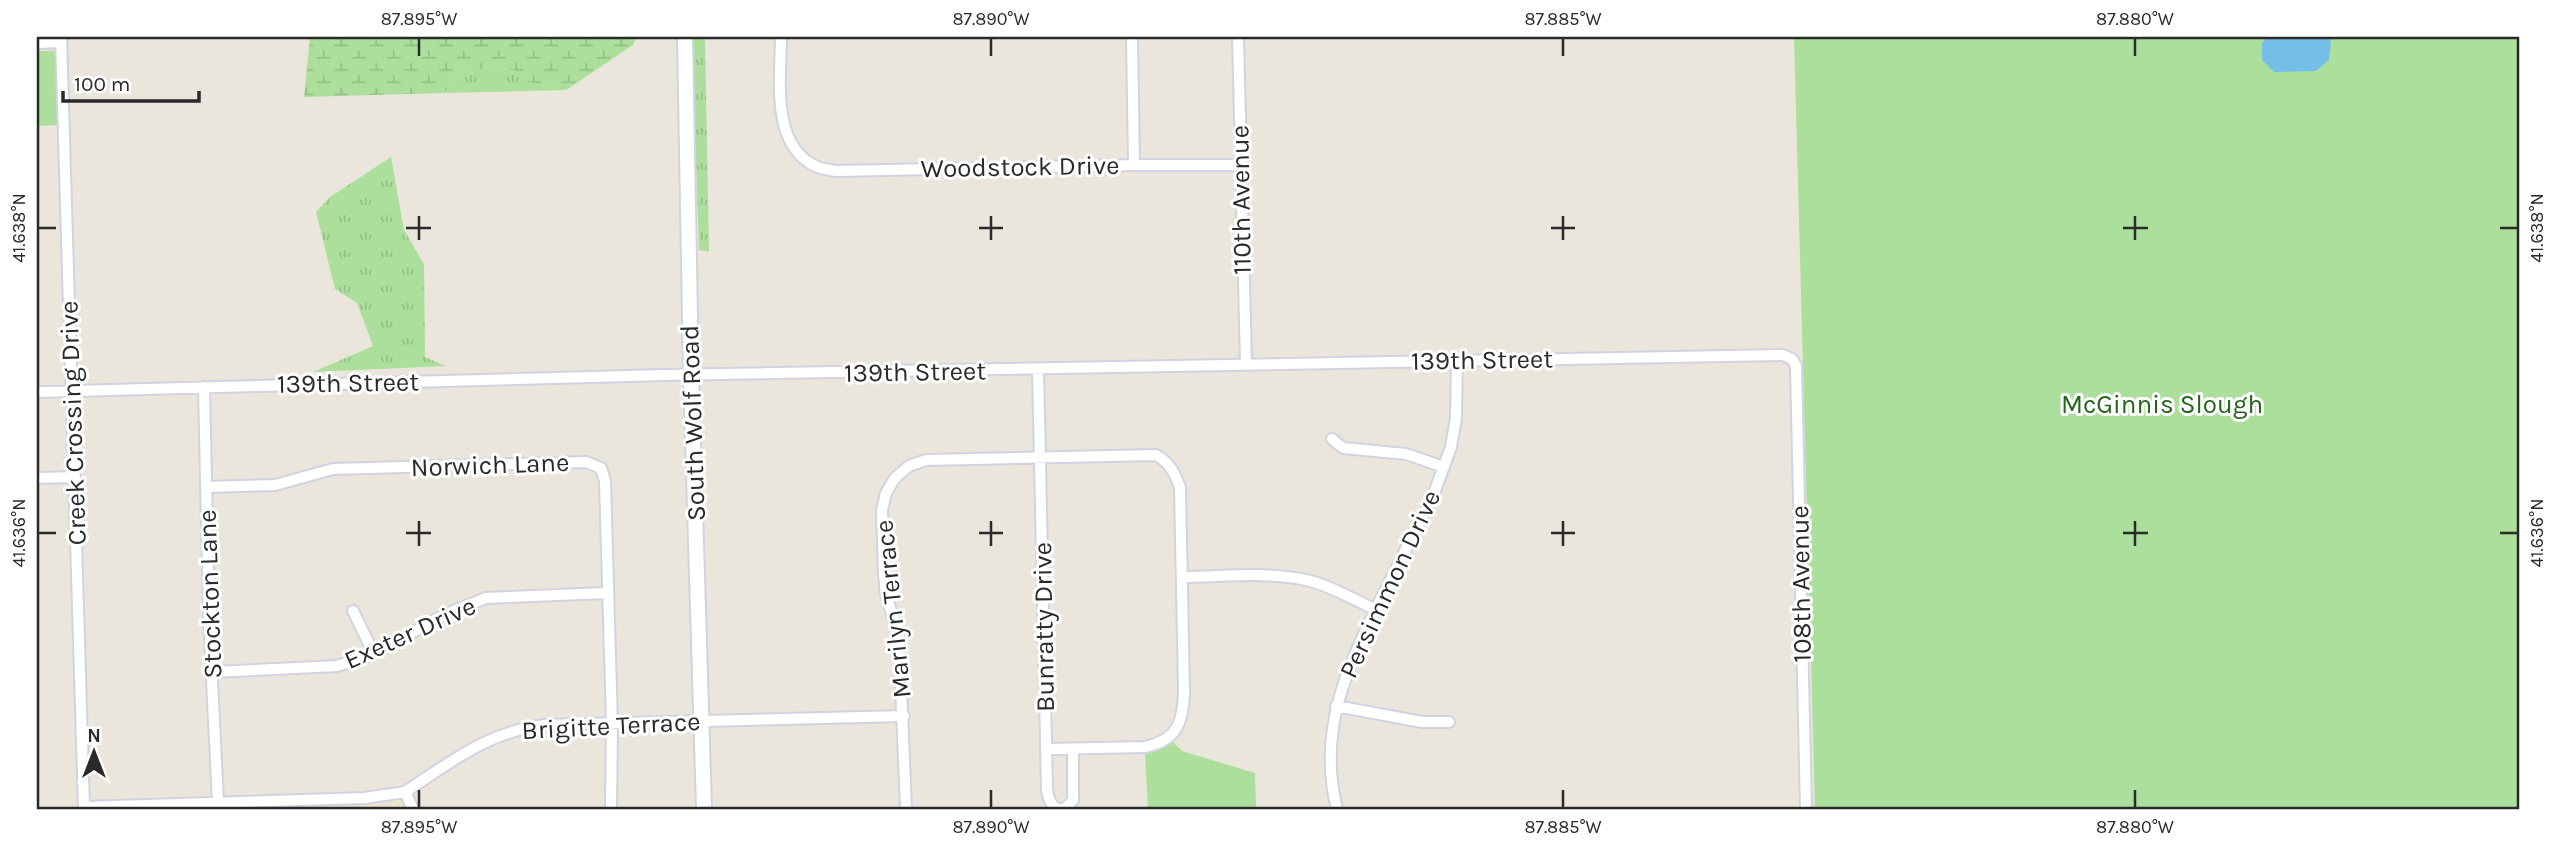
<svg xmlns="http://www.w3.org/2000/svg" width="2556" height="846" font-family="Karla,sans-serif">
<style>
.education{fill:#ece4cc}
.grass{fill:url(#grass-tufts)}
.wetland{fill:url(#wetland-marsh)}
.park{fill:#acdf9b}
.water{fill:#74bfe8}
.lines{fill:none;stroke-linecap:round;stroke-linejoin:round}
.minor-casing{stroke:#d1d3e2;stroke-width:14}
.secondary-casing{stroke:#d1d3e2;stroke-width:18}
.minor{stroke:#fff;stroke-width:10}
.secondary{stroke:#fff;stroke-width:14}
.ticks{fill:none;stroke:#2a2a2a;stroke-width:2.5}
.labels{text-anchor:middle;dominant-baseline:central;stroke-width:6;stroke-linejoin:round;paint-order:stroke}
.street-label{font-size:26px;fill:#2a2a2a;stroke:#fff}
.park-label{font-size:26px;fill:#26631d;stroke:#fff}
.neatline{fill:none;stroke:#2a2a2a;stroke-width:2.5}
.ticks-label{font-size:18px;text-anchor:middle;fill:#2a2a2a}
</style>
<defs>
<pattern id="grass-tufts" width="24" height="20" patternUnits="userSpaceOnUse" patternTransform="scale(1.75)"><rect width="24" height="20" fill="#acdf9b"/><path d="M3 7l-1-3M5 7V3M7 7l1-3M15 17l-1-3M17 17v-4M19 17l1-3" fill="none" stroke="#94c086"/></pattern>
<pattern id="wetland-marsh" width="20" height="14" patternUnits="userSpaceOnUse" patternTransform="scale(1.75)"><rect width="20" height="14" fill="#acdf9b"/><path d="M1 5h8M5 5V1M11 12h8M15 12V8" fill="none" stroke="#94c086"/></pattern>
</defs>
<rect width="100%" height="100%" fill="#ebe6dc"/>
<!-- education -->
<path class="education" d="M404 795 411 809H85Z"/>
<!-- grass -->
<path class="grass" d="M692 37H705L709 252 699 250Z
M491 68 513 70 528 82 566 90 444 93 460 71Z
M391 157 404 230 424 264 425 357 446 366 313 372 373 346 357 303 335 289 316 212 330 197Z"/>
<!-- wetland -->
<path class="wetland" d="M310 37H636L633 45 566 90 528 82 513 70 491 68 460 71 444 93 304 97Z"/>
<!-- park -->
<path class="park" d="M1794 37H2519V809H1815Z
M37 51H55L58 125 37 126Z
M1173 742 1182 751 1255 773 1256 809H1148L1145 753 1161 749Z"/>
<!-- water -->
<path class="water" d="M2268 37H2328L2331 41 2329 60 2316 71 2274 72 2262 60V43Z"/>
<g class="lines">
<!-- minor casing -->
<g class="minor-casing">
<path id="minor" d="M61 37 84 809
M781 37C781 77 770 144 815 166 821 169 830 170 836 171L1134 165H1240
M1132 37 1134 165
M1238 37 1246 364
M37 43 61 42
M1038 369 1047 789C1049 807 1060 818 1073 800V749
M204 387 209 619 218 802
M37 392 665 375 1783 355 1792 359 1796 366 1806 809
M1332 439 1343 448 1406 454 1444 467
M37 478 75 477
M207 487 275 485 333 469 586 462 601 468 605 481 612 724 611 809
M1182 577C1222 577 1266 571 1306 580 1331 586 1353 599 1376 610
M353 611 374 654
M212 672 337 666 374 654 446 614 486 598 607 593
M1336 706 1422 722H1449
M405 792 413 809
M84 807 364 798 405 792C451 762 487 732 544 725L904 716
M906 809 899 638 886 594 884 573 882 510 886 493 895 478 909 466 926 460 1156 455C1170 463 1174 472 1180 487L1184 692C1183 723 1177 740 1145 747L1047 749
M1337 809C1317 730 1347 668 1381 599 1399 564 1416 528 1434 493L1451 447 1456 418 1457 360"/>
</g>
<!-- secondary casing -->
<g class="secondary-casing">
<path id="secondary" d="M685 37 691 375 704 809"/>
</g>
<!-- minor -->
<use href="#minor" class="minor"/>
<!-- secondary -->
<use href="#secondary" class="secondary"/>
</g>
<!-- ticks -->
<path class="ticks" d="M419 38V56M991 38V56M1563 38V56M2135 38V56M419 216V240M991 216V240M1563 216V240M2135 216V240M38 228H56M406 228H431M979 228H1003M1551 228H1575M2123 228H2148M2500 228H2518M419 521V546M991 521V546M1563 521V546M2135 521V546M38 533H56M406 533H431M979 533H1003M1551 533H1575M2123 533H2148M2500 533H2518M419 790V808M991 790V808M1563 790V808M2135 790V808"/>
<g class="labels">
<!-- street labels -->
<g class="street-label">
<text transform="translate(1020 167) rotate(-1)">Woodstock Drive</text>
<text transform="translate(1241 200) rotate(-91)">110th Avenue</text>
<text transform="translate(1482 360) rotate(-1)">139th Street</text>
<text transform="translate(915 372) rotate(-1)">139th Street</text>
<text transform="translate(348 383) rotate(-1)">139th Street</text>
<text transform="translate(73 423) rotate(-92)">Creek Crossing Drive</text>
<text transform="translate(693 423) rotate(-92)">South Wolf Road</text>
<text transform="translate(490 465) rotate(-2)">Norwich Lane</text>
<text transform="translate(1390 584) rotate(-65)">Persimmon Drive</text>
<text transform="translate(1801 584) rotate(-91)">108th Avenue</text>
<text transform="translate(210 594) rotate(-92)">Stockton Lane</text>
<text transform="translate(893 609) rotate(-96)">Marilyn Terrace</text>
<text transform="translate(1044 627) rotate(-91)">Bunratty Drive</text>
<text transform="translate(410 633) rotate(-24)">Exeter Drive</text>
<text transform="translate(611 726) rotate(-3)">Brigitte Terrace</text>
</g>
<!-- park labels -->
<g class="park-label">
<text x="2162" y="404">McGinnis Slough</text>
</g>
</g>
<!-- border -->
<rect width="2556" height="846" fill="none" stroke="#ffffff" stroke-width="77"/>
<!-- north arrow -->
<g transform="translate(94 752)" stroke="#ffffff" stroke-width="5" paint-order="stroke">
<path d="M0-5L12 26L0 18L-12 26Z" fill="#2a2a2a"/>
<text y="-10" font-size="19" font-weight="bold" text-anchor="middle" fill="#2a2a2a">N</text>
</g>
<!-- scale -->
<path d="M63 91v10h136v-10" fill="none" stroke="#2a2a2a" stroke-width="3.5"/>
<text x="74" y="91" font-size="21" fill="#2a2a2a" stroke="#ffffff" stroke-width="5" paint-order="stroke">100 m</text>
<rect x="38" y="38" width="2480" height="770" class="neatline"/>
<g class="ticks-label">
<text x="419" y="25">87.895°W</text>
<text x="991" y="25">87.890°W</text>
<text x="1563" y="25">87.885°W</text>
<text x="2135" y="25">87.880°W</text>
<text transform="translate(19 228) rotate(-90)" y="6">41.638°N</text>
<text transform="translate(2537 228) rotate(-90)" y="6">41.638°N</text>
<text transform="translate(19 533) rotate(-90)" y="6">41.636°N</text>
<text transform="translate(2537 533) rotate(-90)" y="6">41.636°N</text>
<text x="419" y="833">87.895°W</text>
<text x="991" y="833">87.890°W</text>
<text x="1563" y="833">87.885°W</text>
<text x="2135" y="833">87.880°W</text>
</g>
</svg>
